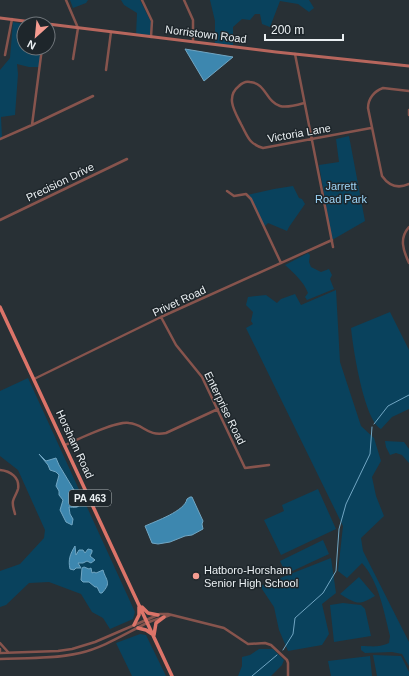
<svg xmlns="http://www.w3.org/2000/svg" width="409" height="676" font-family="Arial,sans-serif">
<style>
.green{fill:#09425d}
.water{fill:#3d87af;stroke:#71a6c3}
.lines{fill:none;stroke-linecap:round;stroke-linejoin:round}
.stream{stroke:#71a6c3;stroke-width:1}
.street{stroke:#87544d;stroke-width:2.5}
.secondary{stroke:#b7665d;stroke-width:3}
.primary{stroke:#dc7469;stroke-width:3.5}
.poi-dot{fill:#f59c91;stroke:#1e262b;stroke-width:1.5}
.labels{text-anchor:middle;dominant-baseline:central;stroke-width:3;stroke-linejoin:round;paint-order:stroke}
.shield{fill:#1e262b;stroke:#adb3b6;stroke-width:1}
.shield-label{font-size:10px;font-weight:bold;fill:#eaeff2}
.street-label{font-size:11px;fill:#eaeff2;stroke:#1e262b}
.park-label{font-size:11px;fill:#9ed6f8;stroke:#1e262b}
.poi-label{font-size:11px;fill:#eaeff2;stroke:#1e262b;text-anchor:start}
</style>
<rect width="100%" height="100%" fill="#283035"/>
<!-- green -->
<path class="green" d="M70 0H88L86 3 73 8Z
M121 0H140L152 24 150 37 136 35 137 13 124 5Z
M210 0H309L314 8 309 12 298 4 280 1 270 27 262 24 260 14H255L250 20 242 19 233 27V46L215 44V21Z
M13 22 24 24 22 40 24 49 42 50 39 67H29L17 64 18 74 15 115 1 117 2 138 0 139V70L10 58Z
M349 136 365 221 332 240 319 165 339 162 336 139Z
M293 186 299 198 302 199 305 204 289 227 287 231 268 223 264 227 247 195 274 189Z
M308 253 310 255 309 262 311 267 321 272 329 269 332 275 330 279 334 289 307 300 305 297 308 293C304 282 294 273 285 265Z
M336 290 340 362 361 426 374 438 381 461 372 477 376 496 384 516 361 538 363 551 409 642V666L402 654 392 652 365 653 361 650V646C373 646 377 648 389 643L390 636C384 612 379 582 362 563L347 578 338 571 343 526 246 328 253 324 251 321 253 312 246 305 248 297 266 295 277 303 281 299 295 294 301 305Z
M390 312 409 350V409L392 417 381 429C364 420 353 348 351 328Z
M28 378 135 612 133 619 110 629 103 618 92 612 81 594 49 582 29 583 6 605 0 607V571L20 564 44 538 45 530 18 470 0 456V391Z
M385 441 404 442 409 449V463L402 455 396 453 390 455 386 447Z
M318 489 336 529 281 555 264 520 284 511 282 505Z
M323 540 329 554 286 574 280 561Z
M331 558 336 593 322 604 329 634 322 645 288 651 279 630 274 607 260 586Z
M359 577 375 596C358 606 357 604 340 594Z
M343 603 361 605 365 609 371 636 334 642 330 605Z
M140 634 146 635 166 676H132L116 643Z
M259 649H273L284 660 282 665 271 676H238L242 666V657L250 655Z
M373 655 401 656 409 672V676H377Z
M370 656 372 676H331L328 661Z"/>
<!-- water -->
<path class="water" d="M185 49 233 57 204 81Z
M39 454 46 461 56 458 59 465 80 500 81 503C78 509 74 507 69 507L70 514 73 519 72 525 66 522 60 510 63 500 59 495V491L56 486 59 475 56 472 50 470 48 465Z
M190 497H192L203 521 202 524 203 529 192 535 185 536 170 542 158 544 152 543 145 526C156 521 185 511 187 499Z
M75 546 76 555 79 550H83L85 553 88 549 92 550V552L90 556 95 560 91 563 87 561 83 563H78L81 568H76L74 570 70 569C68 560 70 554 75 546Z
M84 567 89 569 91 568 92 573 94 572 96 573 103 570C106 581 112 582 102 593H100L97 587H95L89 582H83L81 580 82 568Z"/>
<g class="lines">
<!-- stream -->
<path class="stream" d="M374 424 388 406 409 395
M283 650 293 634 295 618 323 593 336 571 339 529 346 504 370 454 372 427
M252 676 277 655"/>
<!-- street -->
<path class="street" d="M66 0 78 28 73 59
M142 0 152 21 151 37
M184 0 193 20V42
M295 54 333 247
M5 55 12 19
M106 70 111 32
M409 91 383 88C374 91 368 99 368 108L382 176C389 186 398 189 409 184
M304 103C297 105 287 108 280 106 266 102 266 83 250 82 246 81 242 83 239 86 225 97 235 112 241 124 248 137 249 144 263 148L371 128
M409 110V115
M32 125 42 48
M0 139 32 125 93 96
M227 191 234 196 246 194 251 199 281 263
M0 220 127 159
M409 227C399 238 403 250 409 263
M161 317 176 345 202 377 245 468 269 465
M34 379 161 317 332 240
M65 445C79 439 115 421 129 423 144 424 147 437 166 433L218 409
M0 470C10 471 20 477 18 489 17 493 14 497 13 501 12 506 14 509 15 514
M0 643 8 652
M0 649V651
M0 653 58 651 72 649 95 642 160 614H168L224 628 248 644 265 643 271 645 287 660 288 663V676
M0 659C26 658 54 659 80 653 105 647 126 633 149 622 156 619 163 618 170 615"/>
<!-- secondary -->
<path class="secondary" d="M0 18 48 24
M48 24 276 52 409 66"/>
<!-- primary -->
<path class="primary" d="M0 307 172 676
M142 607 148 613 158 615
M134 625 139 615V607
M138 628 146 630 152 634
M154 635 156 623 164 617"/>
</g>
<!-- markers -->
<circle class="poi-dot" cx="196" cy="576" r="4"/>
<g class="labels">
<!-- shield labels -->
<rect class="shield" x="69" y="490" width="42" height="16" rx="3"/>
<g class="shield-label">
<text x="90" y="498">PA 463</text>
</g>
<!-- street labels -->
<g class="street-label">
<text transform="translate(206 34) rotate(7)">Norristown Road</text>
<text transform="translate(299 133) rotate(-10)">Victoria Lane</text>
<text transform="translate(60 182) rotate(-26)">Precision Drive</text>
<text transform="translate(179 301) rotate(-25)">Privet Road</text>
<text transform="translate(225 408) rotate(64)">Enterprise Road</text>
<text transform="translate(75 444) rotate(65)">Horsham Road</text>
</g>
<!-- park labels -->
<g class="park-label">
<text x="341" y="186">Jarrett<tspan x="341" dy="13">Road Park</tspan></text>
</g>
<!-- poi labels -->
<g class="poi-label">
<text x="204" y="570">Hatboro-Horsham<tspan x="204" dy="13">Senior High School</tspan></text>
</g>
</g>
<!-- north arrow -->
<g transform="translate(36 36) rotate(207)"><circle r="19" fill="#1e262b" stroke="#70767b"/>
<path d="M0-3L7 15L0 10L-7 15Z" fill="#f59c91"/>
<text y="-6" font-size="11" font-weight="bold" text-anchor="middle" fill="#eaeff2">N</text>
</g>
<!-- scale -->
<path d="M265 34v6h78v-6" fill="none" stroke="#eaeff2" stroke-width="2"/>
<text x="271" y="34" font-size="12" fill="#eaeff2" stroke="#1e262b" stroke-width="3" paint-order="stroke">200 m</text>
</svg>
